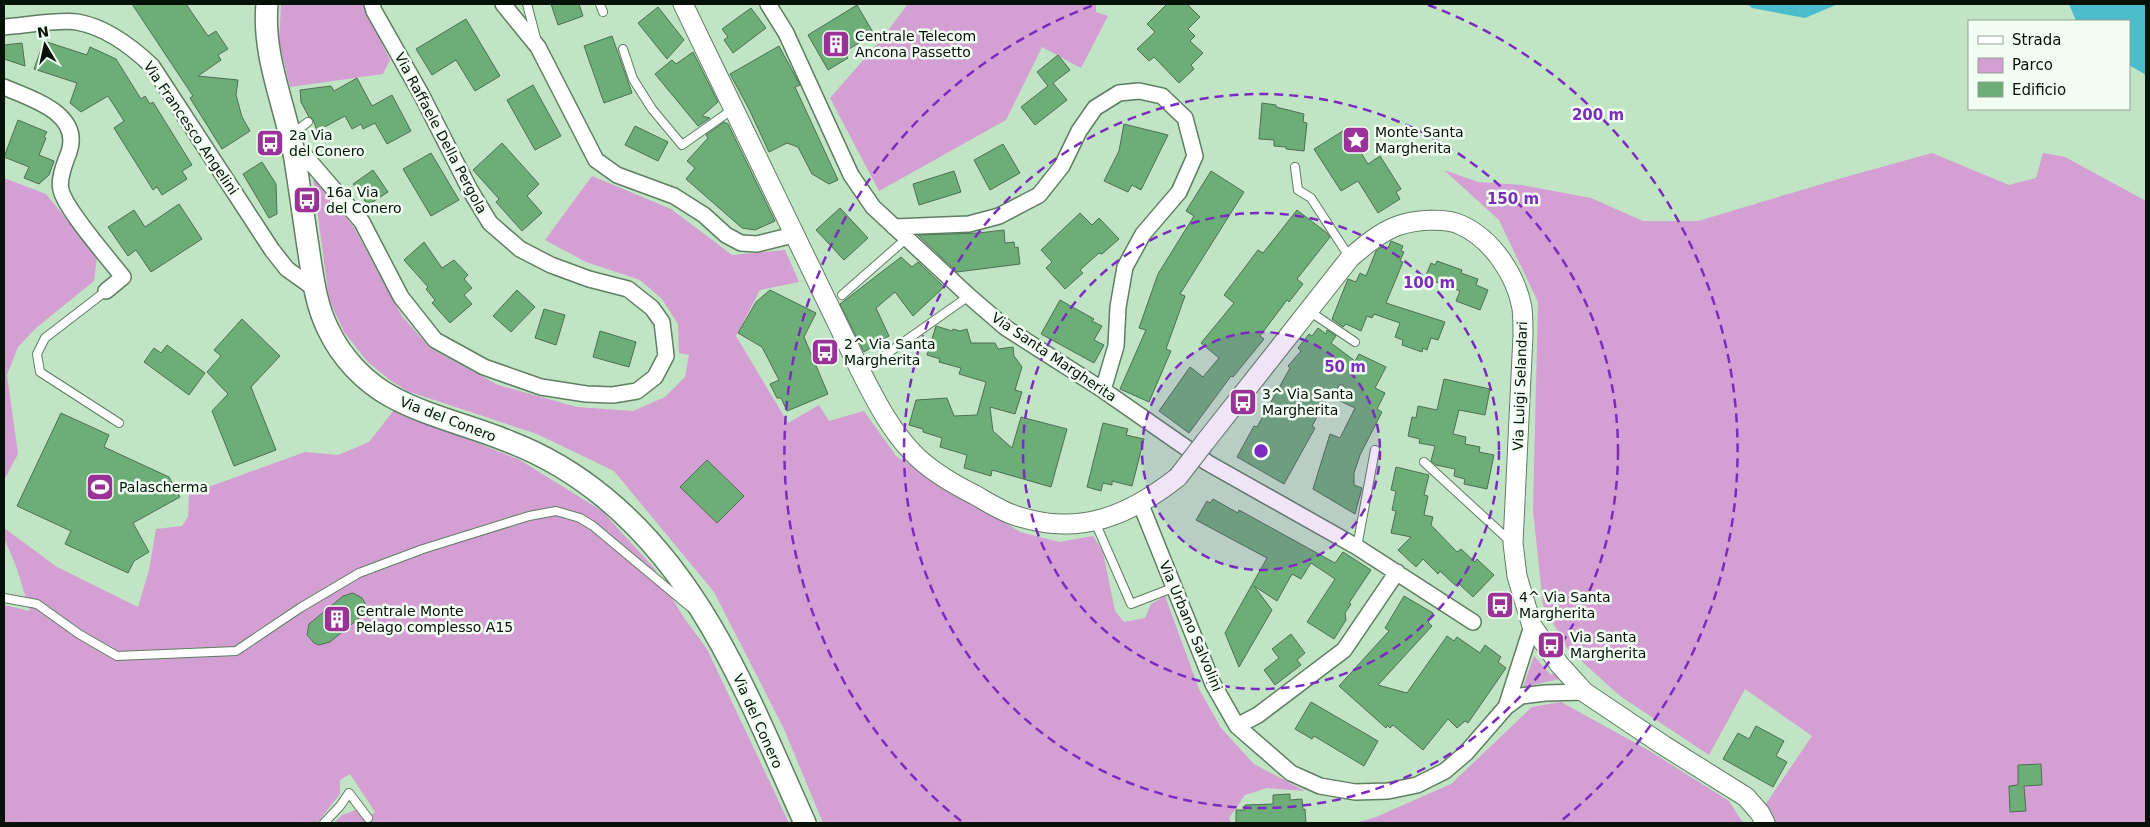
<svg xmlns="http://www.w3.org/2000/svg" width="2150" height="827" font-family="'DejaVu Sans',sans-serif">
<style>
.green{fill:#d49fd2}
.water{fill:#4bbccc}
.building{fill:#6dad77;stroke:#4f6f53}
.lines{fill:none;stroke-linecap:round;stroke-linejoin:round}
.service-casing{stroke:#5e7e62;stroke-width:10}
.minor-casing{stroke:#5e7e62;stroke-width:18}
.tertiary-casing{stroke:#5e7e62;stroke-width:21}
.secondary-casing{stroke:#5e7e62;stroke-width:24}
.service{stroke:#fff;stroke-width:8}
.minor{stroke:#fff;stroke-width:15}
.tertiary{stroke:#fff;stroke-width:19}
.secondary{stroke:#fff;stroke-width:21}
.tertiary-bridge-casing{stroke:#5e7e62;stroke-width:21;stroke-linecap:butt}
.tertiary-bridge{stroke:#fff;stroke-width:19}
.ring{fill:none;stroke:#7b2cbf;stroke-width:2.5;stroke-dasharray:9 6}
.labels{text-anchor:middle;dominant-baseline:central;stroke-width:5;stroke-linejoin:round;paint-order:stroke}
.poi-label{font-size:14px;fill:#061208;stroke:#f1fff2;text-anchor:start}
.street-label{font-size:14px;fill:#061208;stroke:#f1fff2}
.centre{fill:#7b2cbf;stroke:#f1fff2;stroke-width:2.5}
.ring-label{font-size:15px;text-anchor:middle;font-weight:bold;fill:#7b2cbf;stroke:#f1fff2;stroke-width:5;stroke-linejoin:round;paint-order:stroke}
</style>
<rect width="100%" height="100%" fill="#c1e4c5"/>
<!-- green -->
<path class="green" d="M281 4H362L390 60 383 74 290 87 279 41Z
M908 4H1096V12L1108 16 1081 68 1042 47 1006 120 879 191 830 98 880 41Z
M1932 153 2009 185 2036 178 2043 153 2065 157 2146 201V823H1773L1765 805 1812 736 1745 689 1709 755 1620 696 1567 648 1543 605 1533 510 1538 302 1499 220 1444 170 1478 182 1522 185 1591 198 1643 221H1698L1842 178Z
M592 176 671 209 732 255 785 250 799 282 760 290 736 336 788 423 819 405 829 421 864 411 896 456 1020 532 1059 542 1093 536 1103 552 1115 611 1124 622 1145 618 1151 604 1165 596 1199 689 1221 728 1254 764 1305 791 1267 788 1245 795 1229 818 1231 823H823L784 729 714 592 614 471 537 434 407 391 390 380 367 361 344 332 329 299 313 178 353 226 402 316 430 348 498 385 577 407 633 411 665 397 685 377 689 355 679 353 678 324 662 299 640 280 586 262 545 240Z
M4 178 46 194 97 257 94 281 36 328 18 347 7 375 18 454 4 480Z
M394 410 520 460 602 511 654 568 684 618 707 649 789 823H334L342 815 356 810 364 820 375 812 350 774 340 780V794L317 823H4V605L30 611 16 566 4 538V528L57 567 138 607 149 570 156 529 182 526 188 517 189 494 305 452 338 455 369 442Z
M1534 656 1551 675 1554 673 1560 679 1523 687Z
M1561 702 1648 750 1729 801 1743 823H1356L1376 817 1451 784 1532 707Z"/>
<!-- water -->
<path class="water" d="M1747 4H1838L1805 18 1752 8Z
M2069 4H2146V75L2129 65V21H2076Z"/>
<!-- building -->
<path class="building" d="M132 4H186L208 36 216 31 228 49 218 55 221 60 198 76 238 80 236 95 242 117 250 131 222 149 190 98 193 96Z
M551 4H579L583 16 558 25Z
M1167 4H1187L1200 17 1188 29 1195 36 1190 41 1203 53 1191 65 1194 69 1179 83 1154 57 1149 61 1137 49 1155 32 1147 24Z
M857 5 874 34 844 52 848 58 828 70 808 35Z
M658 7 684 40 667 59 638 23Z
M751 8 766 28 733 53 724 40 728 37 722 29Z
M466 19 500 76 475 91 456 60 432 75 416 49Z
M612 36 632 93 604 103 584 46Z
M44 41 87 55 90 47 116 59 141 99 145 96 150 104 153 102 192 165 182 171 187 179 162 195 157 187 153 190 114 128 124 121 108 96 81 112 70 103 77 83 34 69Z
M22 43 25 66 4 59V45Z
M779 46 800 85 795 87 838 180 829 184 812 174 798 147 787 143 769 152 749 109 730 74Z
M693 52 718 102 702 116 710 118 698 126 655 74 672 60 676 64Z
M1058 55 1070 70 1053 83 1067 100 1035 125 1021 107 1048 86 1037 72Z
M357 78 372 106 392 95 411 131 387 144 375 123 363 129 361 124 352 129 345 116 317 131 313 119 309 117 301 102 300 90 331 86 334 91Z
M533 85 561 136 535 150 507 100Z
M1262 103 1276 105V107L1304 114 1303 122 1307 123 1304 151 1286 149V147L1274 146V140L1259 139Z
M18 120 47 132 44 137 46 138 39 155 54 161 49 175 39 184 24 178 29 167 4 157Z
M724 122 728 124 775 221 755 230 742 228 686 179 695 168 687 161 708 138 706 135Z
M1124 124 1168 135 1141 190 1132 185 1128 192 1104 181 1119 151Z
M635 126 668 142 658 161 625 145Z
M1346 129 1368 164 1380 156 1401 189 1396 192 1400 199 1378 213 1358 181 1341 191 1314 149Z
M502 143 539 184 527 196 542 213 522 231 496 202 499 199 473 170Z
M1003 144 1020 173 990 190 974 160Z
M431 153 459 200 431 216 403 169Z
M262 162 276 184 277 214 269 218 243 174Z
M373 170 388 192 368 205 353 184Z
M954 171 961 192 919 205 913 184Z
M1211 171 1244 192 1180 294 1185 296 1166 349 1171 351 1149 402 1120 389 1146 330 1139 328 1158 274 1194 216 1186 211Z
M179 204 202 239 151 272 136 250 128 256 108 227 134 210 145 227Z
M840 208 868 238 844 260 816 230Z
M1297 210 1327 233 1330 237 1297 279 1303 284 1289 302 1287 300 1260 336 1264 339 1233 377 1231 376 1189 433 1159 411 1190 367 1203 377 1219 358 1201 343 1234 303 1224 295 1258 250 1263 253Z
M1080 213 1092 225 1099 218 1119 239 1102 254 1099 253 1080 270 1083 273 1065 289 1046 268 1052 262 1041 250Z
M1004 230 1005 243 1014 242 1015 248 1018 247 1020 264 957 272 918 235 979 233Z
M1391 241 1403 246 1401 251 1404 252 1400 261 1403 262 1386 303 1445 322 1438 340 1431 338 1427 350 1423 348 1422 352 1402 345 1403 340 1395 337 1400 323 1374 314 1372 318 1367 316 1361 331 1346 324 1343 327 1332 319 1348 279 1356 282 1360 273 1366 276 1376 251 1383 246 1388 248Z
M424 242 442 268 454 260 468 275 464 279 472 288 464 295 472 304 450 323 432 303 435 300 426 289 428 287 404 260Z
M901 257 912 267 918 262 944 287 913 316 895 292 876 308 889 336 864 352 840 304Z
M1437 261 1462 270 1461 273 1478 279 1476 285 1488 290 1480 310 1456 301 1460 291 1425 278 1431 263 1435 265Z
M517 290 535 307 511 332 493 316Z
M770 290 816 313 804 337 828 394 787 411 781 398H777L770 384 779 380 762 347 738 333 756 302Z
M1060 300 1094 319 1092 321 1102 326 1094 340 1104 345 1094 363 1041 334Z
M544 309 565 315 556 345 535 338Z
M242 319 280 356 251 387 276 450 234 466 212 411 228 394 207 372 221 356 214 350Z
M936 326 952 331 953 329 960 331 967 329 971 343H995L998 349 1013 347 1014 356 1022 367 1015 390 1022 392 1015 414 990 407 993 431 1012 448 1021 417 1067 429 1051 487 992 470 991 476 964 468 967 455 940 447 942 438 923 432V429L909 425 916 400 947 398 954 416 977 415 986 382 959 374 961 368 939 362 940 359 927 355Z
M1318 328 1326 334 1327 330 1336 336 1331 343 1355 361 1359 354 1386 367 1375 388 1385 393 1377 409 1382 412 1360 455 1354 473V485L1362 488 1355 514 1313 489 1330 434 1340 438 1355 408 1340 401 1344 386 1340 384 1333 397 1329 396 1312 426 1315 428 1284 484 1237 457 1254 426 1257 427 1290 368 1288 366 1301 351 1298 348 1309 334 1312 336Z
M600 331 636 342 629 367 593 357Z
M167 345 205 373 189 395 144 362 154 348 161 353Z
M1444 379 1490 389 1485 415 1459 410 1453 434 1466 437 1465 444 1480 447 1479 452 1494 455 1487 489 1464 484 1465 479 1454 476 1455 469 1436 465 1431 461 1435 446 1419 443 1420 439 1408 436 1412 417 1416 418 1418 406 1437 410Z
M61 413 109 435 104 447 169 477 180 497 133 523 149 552 134 561 128 573 65 544 71 531 17 506Z
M1103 423 1128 429 1126 435 1144 439 1132 486 1112 481V485L1103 483 1101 491 1087 487Z
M707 460 744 496 717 523 680 487Z
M1396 467 1429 475 1424 495 1428 496 1424 515 1433 517 1431 525 1457 552 1461 549 1475 562 1477 559 1494 575 1473 597 1458 583 1456 586 1440 571 1438 574 1423 559 1416 567 1398 550 1411 537 1391 533 1396 511 1392 510 1396 491 1391 490Z
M1213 499 1238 513 1239 510 1335 563 1343 552 1371 570 1349 603 1351 604 1345 613 1346 620 1334 639 1307 622 1335 579 1311 563 1301 579 1292 574 1277 601 1254 586 1272 610 1239 667 1225 633 1267 558 1196 520 1207 501 1210 503Z
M353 593 362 598 365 603 364 614 330 642 319 645 314 643 307 635 309 624 343 596Z
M1404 596 1433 613 1428 622 1432 626 1378 685 1407 693 1447 636 1454 641 1457 637 1480 653 1485 645 1501 657 1498 662 1506 668 1468 723 1465 721 1457 728 1448 719 1423 750 1393 725 1390 728 1387 725 1386 728 1339 686 1389 631 1385 628Z
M1291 634 1305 653 1297 660 1301 665 1275 685 1264 670 1279 658 1272 649Z
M1311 702 1378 741 1364 766 1314 736 1312 739 1295 729Z
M1756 726 1784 741 1776 756 1787 762 1773 787 1723 759 1738 733 1749 739Z
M2041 764 2042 785 2024 786 2026 811 2010 812 2009 786 2018 785V765Z
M1290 794V800L1302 799 1303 810 1305 809 1306 823H1236V810H1245V805L1273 804V795Z"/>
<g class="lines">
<!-- service casing -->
<g class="service-casing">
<path id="service" d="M527 4 536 38
M600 4 603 12
M623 49 633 79 652 109 682 145 733 109
M290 132 300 128 308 122
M1295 167 1298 190 1311 198 1350 258
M106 291 45 338 37 354 40 372 119 423
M842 295 907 238
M1309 311 1355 342
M861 372 969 296
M1424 462 1511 542
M1095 522 1131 604 1175 587
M1357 547 1375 450
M4 598 37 604 79 634 117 656 236 651 300 608 359 573 423 549 529 516 556 511 580 518 593 526 690 607
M324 823 340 806 349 793 368 818"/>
</g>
<!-- minor casing -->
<g class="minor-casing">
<path id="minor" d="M503 4 538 47 596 160 617 175 674 196 704 215 726 235 741 243 757 244 793 235
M768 4 786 33 851 175 873 207 969 296 1006 328 1103 390 1208 463 1357 547 1473 622
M4 27C22 26 60 19 77 22 106 27 131 46 152 66L272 250 287 269 315 289
M4 87C31 99 82 113 69 152 65 163 58 179 61 190 65 209 109 259 123 277L106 291
M294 155 306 157 362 222 401 297 435 340 484 367 541 387 586 394 613 395 637 391 655 377 666 356 662 322 652 308 628 289 589 279 551 265 520 249 490 223 470 190 421 94 374 11 372 4
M894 227 969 224 999 216 1039 195 1062 166 1079 131 1095 108 1119 93 1139 91 1162 96 1185 118 1195 156 1179 192 1143 234 1125 267 1118 307 1116 346 1103 390
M1141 505 1213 684 1237 726 1291 773 1320 786 1355 792 1388 791 1417 785 1445 771 1466 753 1506 707 1521 696 1545 693 1584 692
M1506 707 1532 626
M1237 726 1258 715 1344 650 1397 572"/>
</g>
<!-- tertiary casing -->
<g class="tertiary-casing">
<path id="tertiary" d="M683 4 861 372C876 401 890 429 912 452 930 471 953 484 975 495 989 503 1004 513 1020 517 1081 536 1130 515 1178 477
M1205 442 1350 258C1364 246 1379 233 1397 226 1413 220 1446 217 1461 225 1492 239 1516 275 1522 308 1523 317 1523 326 1523 335L1513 543 1517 576 1532 626 1559 664 1578 685 1584 692 1663 745 1746 797 1760 813 1765 823"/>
</g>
<!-- secondary casing -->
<g class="secondary-casing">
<path id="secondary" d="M267 4C262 57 286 107 295 159 300 190 304 221 309 253 313 279 316 305 328 329 341 357 364 382 392 397 429 417 472 426 510 442 544 455 577 475 605 498 707 582 752 706 805 823"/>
</g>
<!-- service -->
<use href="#service" class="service"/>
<!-- minor -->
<use href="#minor" class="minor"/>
<!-- tertiary -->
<use href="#tertiary" class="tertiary"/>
<!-- secondary -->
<use href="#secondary" class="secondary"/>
<!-- tertiary-bridge casing -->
<g class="tertiary-bridge-casing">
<path id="tertiary-bridge" d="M1178 477 1205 442"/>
</g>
<!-- tertiary-bridge -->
<use href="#tertiary-bridge" class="tertiary-bridge"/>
</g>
<!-- distance rings -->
<circle cx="1261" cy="451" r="119" fill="#7b2cbf" fill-opacity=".12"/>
<g class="ring">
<circle cx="1261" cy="451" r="119"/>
<circle cx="1261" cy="451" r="238"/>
<circle cx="1261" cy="451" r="357"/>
<path d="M961 821A476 476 0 0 1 1094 5M1428 5A476 476 0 0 1 1561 821"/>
</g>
<!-- icons -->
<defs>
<g id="building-square" transform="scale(1.4375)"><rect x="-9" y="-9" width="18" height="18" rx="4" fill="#993398" stroke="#f1fff2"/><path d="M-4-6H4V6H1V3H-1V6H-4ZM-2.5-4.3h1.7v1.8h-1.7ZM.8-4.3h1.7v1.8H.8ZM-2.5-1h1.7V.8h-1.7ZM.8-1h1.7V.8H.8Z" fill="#fff"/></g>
<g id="sight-square" transform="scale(1.4375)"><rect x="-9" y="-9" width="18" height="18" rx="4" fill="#993398" stroke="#f1fff2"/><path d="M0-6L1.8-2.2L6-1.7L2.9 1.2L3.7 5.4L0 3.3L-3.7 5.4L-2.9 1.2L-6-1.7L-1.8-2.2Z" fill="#fff"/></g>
<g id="bus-square" transform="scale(1.4375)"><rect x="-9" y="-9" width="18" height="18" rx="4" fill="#993398" stroke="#f1fff2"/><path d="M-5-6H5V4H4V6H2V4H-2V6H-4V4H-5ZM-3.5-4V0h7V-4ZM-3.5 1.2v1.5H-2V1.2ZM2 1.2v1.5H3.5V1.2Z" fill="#fff"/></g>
<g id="stadium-square" transform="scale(1.4375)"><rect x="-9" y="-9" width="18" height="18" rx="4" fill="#993398" stroke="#f1fff2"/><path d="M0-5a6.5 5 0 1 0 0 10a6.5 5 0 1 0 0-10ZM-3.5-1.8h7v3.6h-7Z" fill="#fff"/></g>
</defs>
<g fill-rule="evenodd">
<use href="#building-square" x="836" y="44"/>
<use href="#sight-square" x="1356" y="140"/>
<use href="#bus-square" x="270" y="143"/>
<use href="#bus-square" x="307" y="200"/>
<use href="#bus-square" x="825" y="352"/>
<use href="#bus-square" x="1243" y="402"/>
<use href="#stadium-square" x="100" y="487"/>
<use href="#bus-square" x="1500" y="605"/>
<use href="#building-square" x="337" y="619"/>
<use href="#bus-square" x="1551" y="645"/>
</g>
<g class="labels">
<!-- poi labels -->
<g class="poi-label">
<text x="855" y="36">Centrale Telecom<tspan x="855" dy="16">Ancona Passetto</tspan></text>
<text x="1375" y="132">Monte Santa<tspan x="1375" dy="16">Margherita</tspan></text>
<text x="289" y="135">2a Via<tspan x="289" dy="16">del Conero</tspan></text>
<text x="326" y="192">16a Via<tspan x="326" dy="16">del Conero</tspan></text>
<text x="844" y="344">2^ Via Santa<tspan x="844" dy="16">Margherita</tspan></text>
<text x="1262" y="394">3^ Via Santa<tspan x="1262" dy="16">Margherita</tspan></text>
<text x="119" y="487">Palascherma</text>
<text x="1519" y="597">4^ Via Santa<tspan x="1519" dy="16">Margherita</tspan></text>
<text x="356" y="611">Centrale Monte<tspan x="356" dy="16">Pelago complesso A15</tspan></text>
<text x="1570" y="637">Via Santa<tspan x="1570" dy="16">Margherita</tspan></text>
</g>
<!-- street labels -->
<g class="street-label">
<text transform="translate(191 128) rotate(56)">Via Francesco Angelini</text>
<text transform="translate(441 133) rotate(62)">Via Raffaele Della Pergola</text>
<text transform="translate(1054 357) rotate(34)">Via Santa Margherita</text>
<text transform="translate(1520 386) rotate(-88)">Via Luigi Selandari</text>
<text transform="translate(448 419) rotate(21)">Via del Conero</text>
<text transform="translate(1191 626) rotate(67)">Via Urbano Salvolini</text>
<text transform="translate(758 721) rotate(66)">Via del Conero</text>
</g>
</g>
<circle cx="1261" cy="451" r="8" class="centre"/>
<g class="ring-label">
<text x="1598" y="120">200 m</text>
<text x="1513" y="204">150 m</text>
<text x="1429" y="288">100 m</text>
<text x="1345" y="372">50 m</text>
</g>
<!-- border -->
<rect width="2150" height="827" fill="none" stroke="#061208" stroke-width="10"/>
<!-- legend -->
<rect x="1968" y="20" width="162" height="90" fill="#f1fff2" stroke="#93a094"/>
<rect x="1978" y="36" width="25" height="8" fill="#ffffff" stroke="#93a094"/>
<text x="2012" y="45" font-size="15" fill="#061208">Strada</text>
<rect x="1978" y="58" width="25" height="15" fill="#d49fd2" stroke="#93a094"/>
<text x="2012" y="70" font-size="15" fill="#061208">Parco</text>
<rect x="1978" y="82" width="25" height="15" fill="#6dad77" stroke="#93a094"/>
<text x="2012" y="95" font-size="15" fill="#061208">Edificio</text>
<!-- north arrow -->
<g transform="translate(45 45) rotate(351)" stroke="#f1fff2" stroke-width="4" paint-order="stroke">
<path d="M0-4L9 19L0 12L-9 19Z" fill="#061208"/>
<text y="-8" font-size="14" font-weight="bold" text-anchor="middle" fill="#061208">N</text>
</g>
</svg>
